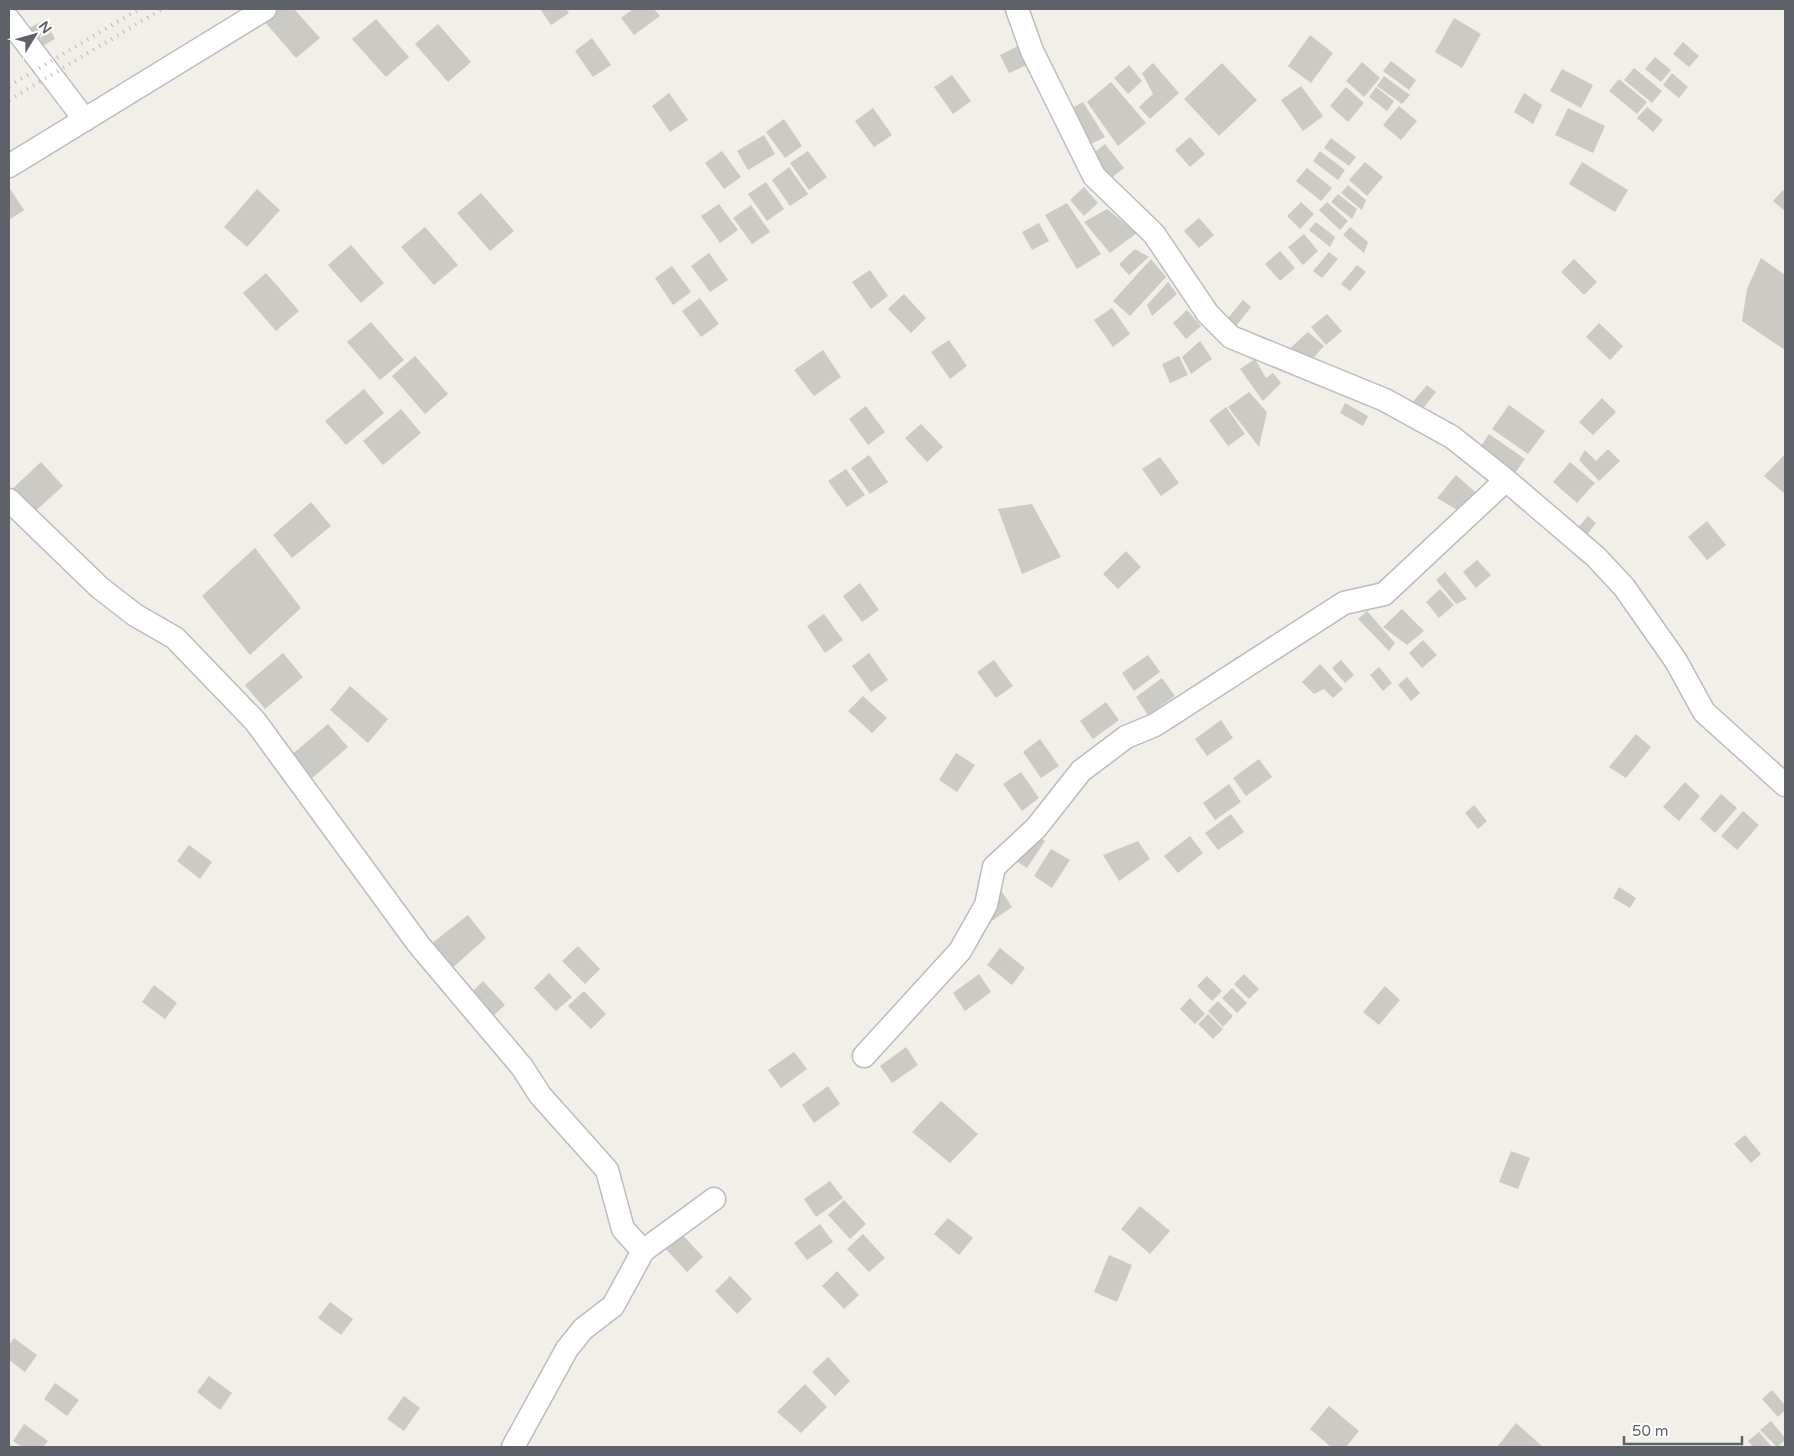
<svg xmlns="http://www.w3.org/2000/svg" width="1794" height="1456" font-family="'Varela Round',sans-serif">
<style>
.building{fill:#cccac4}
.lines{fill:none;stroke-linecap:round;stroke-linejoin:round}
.minor-casing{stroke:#b9bcc1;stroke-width:25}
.minor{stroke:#fff;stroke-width:22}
.rail{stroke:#b7b8b9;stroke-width:4;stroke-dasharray:1 6;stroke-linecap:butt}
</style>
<rect width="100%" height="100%" fill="#f1efe7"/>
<!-- building -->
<path class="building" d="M277 9H294L320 38 296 58 263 20Z
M540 9H566L569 13 551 25Z
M633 9H654L660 16 634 35 621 18Z
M1454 18 1481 34 1462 68 1435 52Z
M376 19 409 57 386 77 352 39Z
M45 20 55 39 37 49 27 29Z
M438 24 471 62 448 82 415 44Z
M1310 35 1333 53 1311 83 1288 66Z
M592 38 611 65 593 77 575 51Z
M1683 42 1699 56 1689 67 1673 54Z
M1018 46 1027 65 1009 73 1000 55Z
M1655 57 1671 70 1661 82 1645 69Z
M1391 61 1416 80 1409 90 1383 71Z
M1362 62 1380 78 1364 97 1346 81Z
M1153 63 1179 93 1150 119 1139 107 1153 94 1142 73Z
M1222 63 1257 100 1219 136 1184 99Z
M1129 65 1142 81 1128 94 1114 78Z
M1634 68 1662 91 1652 103 1624 80Z
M1562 69 1593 85 1581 108 1550 91Z
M1672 73 1688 87 1679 98 1663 85Z
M952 75 971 101 953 114 934 87Z
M1384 76 1410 95 1402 104 1377 86Z
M1619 79 1647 102 1637 114 1609 91Z
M1111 82 1146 123 1118 146 1087 102Z
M1301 86 1323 116 1303 131 1281 100Z
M1346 87 1364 103 1348 122 1330 106Z
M1376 87 1394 101 1387 111 1369 97Z
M669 93 688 120 670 132 652 106Z
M1524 93 1542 105 1533 124 1514 112Z
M1083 102 1105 137 1081 149 1062 114Z
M1399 106 1417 121 1401 140 1383 125Z
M1647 107 1663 120 1653 132 1637 118Z
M873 108 892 135 874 147 855 121Z
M1568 108 1605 126 1593 153 1555 135Z
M784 119 802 146 785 158 766 132Z
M764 135 775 154 748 170 737 151Z
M1190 137 1205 154 1190 167 1175 150Z
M1331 138 1356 157 1349 166 1324 148Z
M1105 144 1124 168 1101 186 1082 162Z
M722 151 741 177 724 189 705 163Z
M808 151 827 177 809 190 790 163Z
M1320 151 1345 170 1338 180 1313 161Z
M1365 162 1383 177 1367 196 1349 180Z
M1582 162 1628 190 1615 212 1569 184Z
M789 167 808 194 790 206 772 180Z
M1307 168 1332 188 1321 201 1296 181Z
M766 182 784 209 767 221 748 194Z
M1348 185 1366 200 1362 210 1341 193Z
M9 187 24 210 9 220Z
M1084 187 1098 203 1084 216 1070 200Z
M257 189 280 210 247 247 224 227Z
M1783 190 1785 191V211L1773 201Z
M481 193 514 231 490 251 457 213Z
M1338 194 1357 209 1352 219 1331 202Z
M1301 202 1314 214 1300 229 1287 216Z
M1327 202 1348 221 1340 230 1319 210Z
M1067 203 1101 254 1077 269 1045 215Z
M719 204 738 230 720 243 701 216Z
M751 205 770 232 752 244 733 218Z
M1107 209 1137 233 1110 253 1084 222Z
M1199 218 1214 235 1199 248 1184 231Z
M1316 222 1335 237 1330 247 1309 230Z
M1039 223 1049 241 1032 250 1022 232Z
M425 227 458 265 434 285 401 247Z
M1350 227 1368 242 1364 253 1343 235Z
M1304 234 1318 251 1303 265 1288 247Z
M351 245 384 283 361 303 328 265Z
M1135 249 1149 257 1129 275 1119 264Z
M1280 251 1295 268 1280 281 1265 264Z
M1329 252 1338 259 1322 278 1313 271Z
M709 253 728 280 710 292 691 266Z
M1761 258 1785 275V350L1742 321 1747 289Z
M1151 259 1166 277 1130 316 1113 301Z
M1574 259 1597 282 1584 295 1561 272Z
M1357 265 1366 272 1350 291 1341 284Z
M672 266 691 292 673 305 655 278Z
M870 270 888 296 871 309 852 282Z
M266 273 299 311 276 331 243 293Z
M1168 282 1177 294 1152 316 1147 305Z
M904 294 926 318 911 333 888 309Z
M700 298 719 324 701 337 682 311Z
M1243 300 1251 307 1236 326 1227 319Z
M1112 308 1130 334 1113 347 1094 320Z
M1187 310 1201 326 1186 339 1173 323Z
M1327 314 1342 331 1326 345 1311 327Z
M371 322 404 360 380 380 347 342Z
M1599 323 1623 346 1610 360 1586 337Z
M1308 332 1324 346 1308 364 1287 351Z
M949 340 967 366 950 379 931 352Z
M1200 341 1212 359 1191 374 1182 357Z
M823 350 841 377 814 396 794 370Z
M415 356 448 394 425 414 392 376Z
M1179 356 1188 375 1170 383 1162 364Z
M1255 359 1266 378 1273 373 1281 383 1263 401 1240 369Z
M1427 385 1436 392 1421 411 1412 403Z
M364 389 384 413 346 445 325 421Z
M1249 392 1267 412 1259 447 1228 407Z
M1602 398 1616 412 1593 435 1579 422Z
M1345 403 1368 416 1363 426 1340 413Z
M1509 405 1545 431 1528 454 1492 429Z
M866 406 885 432 868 445 849 419Z
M1226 407 1245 434 1228 446 1209 420Z
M401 409 421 433 383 465 363 441Z
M921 424 943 447 927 462 905 438Z
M1489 434 1525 459 1508 483 1473 458Z
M1608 449 1620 461 1599 481 1579 460 1585 450 1596 461Z
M1785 454V494L1764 476Z
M869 455 888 482 870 494 851 468Z
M1160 457 1179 483 1161 496 1142 469Z
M41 462 63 486 29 517 9 492Z
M1570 462 1595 483 1577 503 1553 482Z
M846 469 865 495 847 507 828 481Z
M1456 475 1483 499 1469 517 1437 498Z
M311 502 331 526 292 558 273 535Z
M1032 504 1061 557 1022 574 998 509Z
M1588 516 1596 523 1581 542 1572 535Z
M1707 521 1726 545 1707 560 1688 537Z
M255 548 301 608 250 655 202 596Z
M1126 551 1141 567 1118 589 1103 574Z
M1477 560 1491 575 1476 588 1463 572Z
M1445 572 1467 599 1456 604 1436 580Z
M860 583 879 610 862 622 843 596Z
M1440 589 1454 605 1439 618 1426 602Z
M1402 609 1424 631 1407 645 1383 627Z
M1367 611 1395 643 1389 651 1358 619Z
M824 614 843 640 825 653 807 626Z
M1423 640 1437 655 1422 668 1409 653Z
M283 653 303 677 265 709 245 685Z
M869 653 888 680 871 692 852 666Z
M1148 655 1160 672 1134 691 1122 673Z
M994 660 1013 686 996 698 977 672Z
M1341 660 1354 675 1345 683 1332 668Z
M1320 664 1343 689 1333 698 1324 689 1314 694 1302 682Z
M1379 667 1392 683 1383 691 1370 675Z
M1407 677 1420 693 1411 701 1398 685Z
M1162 678 1175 696 1148 715 1136 697Z
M350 686 388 719 368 743 330 710Z
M863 696 887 718 872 733 848 711Z
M1106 702 1119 720 1093 739 1080 721Z
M1221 720 1233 738 1207 756 1195 739Z
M328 724 348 747 310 780 290 756Z
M1636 734 1651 747 1626 778 1609 767Z
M1040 739 1059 766 1041 778 1023 752Z
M956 753 975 765 957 792 939 780Z
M1259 759 1272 777 1246 796 1233 778Z
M1021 772 1039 798 1022 811 1003 784Z
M1685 782 1700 796 1679 821 1663 807Z
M1229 784 1241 802 1215 820 1203 803Z
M1721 794 1737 808 1715 833 1700 819Z
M1474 805 1487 821 1478 829 1465 813Z
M1743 811 1759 825 1737 850 1721 836Z
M1231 814 1244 832 1218 850 1205 833Z
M1026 829 1045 841 1027 868 1009 856Z
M1190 836 1203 853 1178 873 1164 856Z
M1138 841 1150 859 1119 881 1103 855Z
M189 845 212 862 200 879 177 861Z
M1051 849 1070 860 1052 888 1034 876Z
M1619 887 1636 898 1630 908 1613 898Z
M1000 889 1012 907 986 925Z
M468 915 486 938 450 970 427 947Z
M578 946 600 969 585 984 562 961Z
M1000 948 1025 968 1012 985 987 965Z
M549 973 572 997 556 1011 534 988Z
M979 974 991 992 965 1011 953 993Z
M1244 974 1259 989 1249 999 1234 984Z
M1207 976 1222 991 1212 1001 1197 986Z
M483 981 505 1005 490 1019 468 996Z
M154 985 177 1003 165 1019 142 1002Z
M1385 986 1400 1000 1379 1025 1363 1012Z
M1232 988 1247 1003 1237 1013 1222 998Z
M584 991 606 1014 591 1029 568 1006Z
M1190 998 1205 1014 1195 1024 1180 1009Z
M1218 1001 1233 1016 1223 1027 1208 1011Z
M1208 1014 1223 1029 1213 1039 1198 1024Z
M906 1047 918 1065 892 1083 880 1066Z
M794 1052 807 1069 781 1088 768 1070Z
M828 1086 840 1104 814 1123 802 1105Z
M941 1101 978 1134 950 1163 912 1132Z
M1745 1135 1761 1154 1751 1163 1734 1144Z
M1511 1151 1530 1158 1518 1189 1499 1182Z
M830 1181 843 1198 816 1217 804 1199Z
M844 1200 866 1224 850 1239 828 1215Z
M1140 1206 1170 1231 1150 1254 1121 1229Z
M948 1218 973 1238 959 1255 934 1234Z
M820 1224 833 1242 807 1260 794 1243Z
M681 1233 703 1257 687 1272 665 1248Z
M863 1234 885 1258 869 1272 847 1249Z
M1109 1255 1132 1265 1117 1302 1094 1292Z
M837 1271 859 1295 844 1309 822 1286Z
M730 1276 752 1299 737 1314 715 1291Z
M330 1302 353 1319 341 1335 318 1318Z
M14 1338 37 1355 25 1372 9 1360V1345Z
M828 1357 850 1381 835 1396 812 1372Z
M209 1376 232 1393 220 1410 197 1392Z
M55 1383 79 1400 67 1416 44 1399Z
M805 1384 827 1407 801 1433 777 1412Z
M1772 1390 1785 1405V1410L1778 1417 1762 1399Z
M404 1396 420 1408 404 1431 387 1419Z
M1329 1406 1359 1431 1346 1447H1331L1310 1429Z
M1771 1421 1785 1438V1440L1777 1447 1760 1430Z
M1516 1423 1543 1447H1497Z
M24 1424 48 1441 43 1447H22L13 1441Z
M1759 1432 1772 1447H1753L1748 1441Z"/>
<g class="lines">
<!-- minor casing -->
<g class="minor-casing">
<path id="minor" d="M1017 9 1032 51 1094 176 1154 234 1208 314 1231 337 1385 400 1452 437 1506 480 1596 557 1624 587 1676 661 1704 712 1785 785
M9 20 85 120
M9 166 265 9
M9 500 99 587 135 615 175 638 255 721 419 945 522 1067 540 1095 607 1170 623 1229 643 1251
M864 1056 960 951 986 905 994 867 1036 828 1081 771 1126 737 1155 725 1344 603 1384 594 1506 480
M513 1447 567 1349 583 1329 613 1306 643 1251 714 1199"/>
</g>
<!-- minor -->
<use href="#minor" class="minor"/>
<!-- rail -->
<path class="rail" d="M9 86 139 9
M9 100 162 9"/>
</g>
<!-- border -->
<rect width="1794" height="1456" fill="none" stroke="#5e6268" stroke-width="20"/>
<!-- north arrow -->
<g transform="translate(35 35) rotate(53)" stroke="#ffffff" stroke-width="4" paint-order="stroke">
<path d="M0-4L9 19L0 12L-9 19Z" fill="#5e6268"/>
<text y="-8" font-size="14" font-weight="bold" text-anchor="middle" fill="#5e6268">N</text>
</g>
<!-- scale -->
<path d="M1624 1436v8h118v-8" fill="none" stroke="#5e6268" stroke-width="2.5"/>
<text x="1632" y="1436" font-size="15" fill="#5e6268" stroke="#ffffff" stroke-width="4" paint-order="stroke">50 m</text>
</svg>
